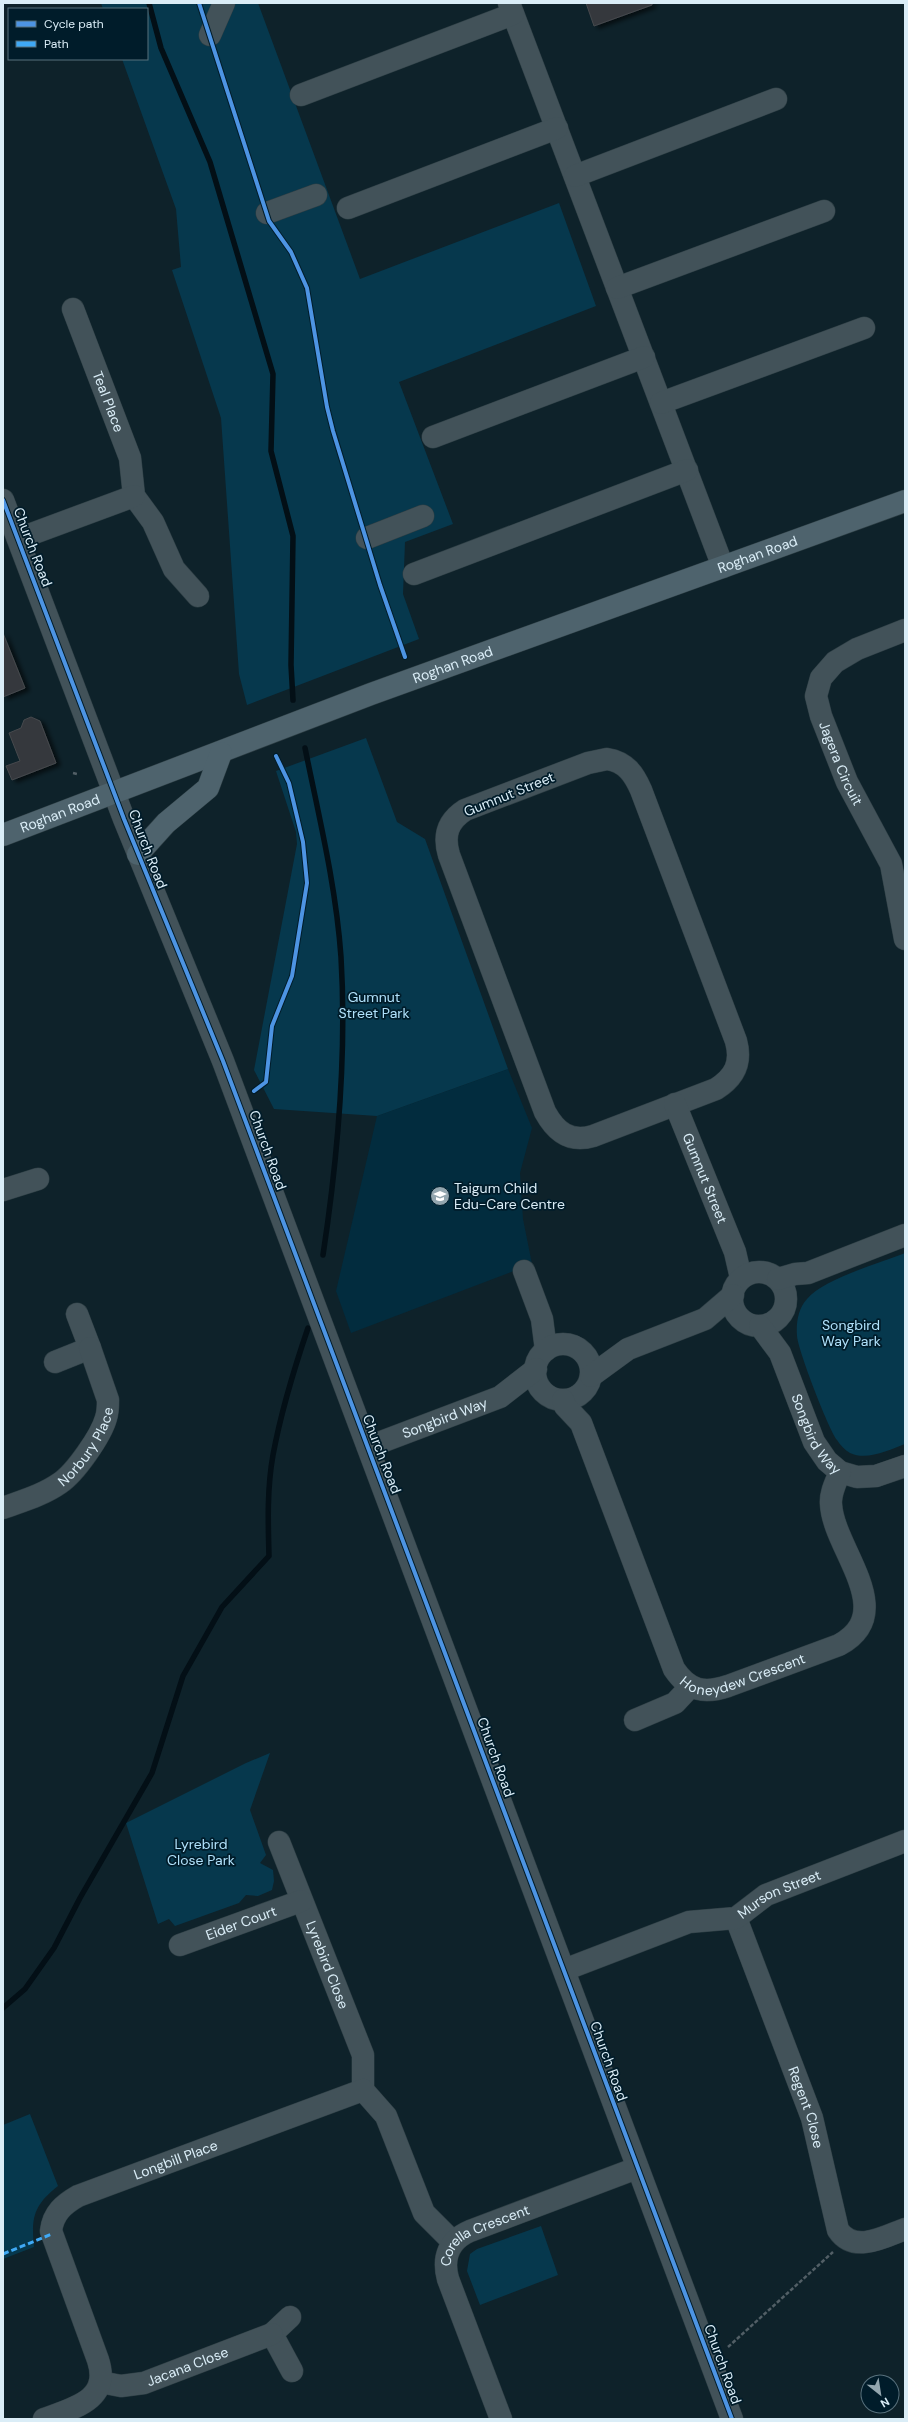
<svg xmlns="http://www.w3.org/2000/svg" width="908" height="2422" font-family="'DM Sans',sans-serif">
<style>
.built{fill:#022c3e}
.green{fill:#06384d}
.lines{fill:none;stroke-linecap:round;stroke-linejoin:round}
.stream{stroke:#030f16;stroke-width:5.5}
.building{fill:#36383d;stroke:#46494d;filter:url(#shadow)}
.minor-casing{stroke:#2d3e44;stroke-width:23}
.major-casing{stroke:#2d3e44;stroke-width:23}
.path{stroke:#525f66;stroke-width:2.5;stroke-dasharray:4 2;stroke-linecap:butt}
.minor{stroke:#425259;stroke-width:22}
.major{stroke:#4e636d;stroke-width:22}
.quiet{stroke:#3fa9f5;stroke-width:3;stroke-dasharray:6 3;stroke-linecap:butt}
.cycleway-casing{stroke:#001c2a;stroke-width:6}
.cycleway{stroke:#4d94e3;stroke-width:4}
.labels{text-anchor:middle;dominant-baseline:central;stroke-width:3.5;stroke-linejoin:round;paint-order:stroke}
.street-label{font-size:14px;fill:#daedf7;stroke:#001c2a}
.park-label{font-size:14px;fill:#b0e1fb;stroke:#001c2a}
.poi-label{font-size:14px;fill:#daedf7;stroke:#001c2a;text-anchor:start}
</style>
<defs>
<filter id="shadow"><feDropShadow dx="4.5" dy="2.5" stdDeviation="2" flood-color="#0009"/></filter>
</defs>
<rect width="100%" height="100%" fill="#0e222a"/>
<!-- built -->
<path class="built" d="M508 1069 532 1128 520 1173 523 1219 532 1264 351 1333 336 1291 377 1116Z"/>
<!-- green -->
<path class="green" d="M101 3H258L360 279 559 203 596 306 399 382 453 524 405 542 403 594 419 639 247 705 239 674 221 418 172 270 181 267 176 209 122 59H147V9H103Z
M366 738 397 822 425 839 508 1069 377 1116 274 1109 254 1070 297 844 296 832 276 771Z
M905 1253V1444C889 1450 867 1461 850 1453 845 1450 840 1445 837 1440 828 1428 798 1350 797 1336 796 1323 798 1309 807 1299 823 1279 880 1263 905 1253Z
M270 1753 250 1810 266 1855 260 1863 273 1870 274 1881 272 1890 258 1896 246 1895 239 1903 175 1926 169 1919 158 1924 126 1823 246 1763Z
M30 2114 58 2186C34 2205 31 2217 34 2247L3 2259V2125Z
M541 2226 558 2275 480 2305 467 2271 470 2254 477 2249Z"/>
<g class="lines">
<!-- stream -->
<path class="stream" d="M149 3 161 48 210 162 273 374 271 451 293 536 291 665 293 700
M305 748C319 817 336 886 341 957 347 1057 338 1156 323 1255
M3 2008 25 1989 54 1948 80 1898 152 1773 183 1676 222 1607 269 1556C268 1522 267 1488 273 1455 281 1412 294 1369 308 1328"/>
</g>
<!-- building -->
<path class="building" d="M586 3H652V5L594 26Z
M3 633 25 688 3 697Z
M31 717 40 721 56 763 12 780 6 766 20 761 9 733 21 728 24 720Z"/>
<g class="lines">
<!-- minor casing -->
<g class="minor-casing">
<g id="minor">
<path d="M509 3 723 567"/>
<path d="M210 35 224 3"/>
<path d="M301 95 513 14"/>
<path d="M575 176 776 99"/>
<path d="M348 208 557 128"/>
<path d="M267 213 316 195"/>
<path d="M617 288 824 211"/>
<path id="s1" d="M73 309 130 458 134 496 153 522 174 569 198 596"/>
<path d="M661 403 864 328"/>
<path d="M433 437 644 357"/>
<path d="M3 500 124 819 223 1061 732 2419"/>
<path d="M367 538 423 516"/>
<path d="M18 539 134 496"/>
<path d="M414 574 687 470"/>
<path id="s2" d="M905 630 857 649 835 662 821 678 816 696 821 716 847 782 891 864 905 939"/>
<path d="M607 759C626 762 634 774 641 790L736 1041C742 1063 735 1077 716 1089L593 1136C570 1143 556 1132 545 1112L449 855C443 835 448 821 465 810L588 763Z"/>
<path id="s3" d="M675 1104 735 1252 741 1278"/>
<path d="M3 1190 38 1179"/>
<path d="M524 1271 542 1319 546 1350"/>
<circle cx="759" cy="1299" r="27"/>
<path d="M778 1279 795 1274 808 1273 905 1235"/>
<path id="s4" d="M760 1326 780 1353 814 1442 827 1461 840 1472 857 1477 876 1476 905 1466"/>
<circle cx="563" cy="1372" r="28"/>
<path d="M55 1362 90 1348 77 1314"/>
<path d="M591 1376 628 1349 705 1319 733 1295"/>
<path id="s5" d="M563 1400 565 1406 581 1423 674 1669C689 1691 704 1694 728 1686L839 1645C900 1612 833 1549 831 1504 830 1493 836 1482 840 1472"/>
<path id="s6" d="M368 1447 500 1397 536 1369"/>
<path id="s7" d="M3 1508C22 1501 43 1495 60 1483 75 1473 101 1436 106 1418 108 1412 108 1406 108 1400L90 1348"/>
<path d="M635 1720 675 1703 690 1687"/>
<path id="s8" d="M279 1842 363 2055V2090"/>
<path id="s9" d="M736 1918 812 2118 838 2230C854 2254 884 2237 905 2229"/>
<path id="s10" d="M180 1945 301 1901"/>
<path id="s11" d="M564 1970 689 1922 736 1918 766 1895 905 1841"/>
<path d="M290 2317 272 2334 292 2371"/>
<path id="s12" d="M100 2382 121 2386 144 2383 272 2334"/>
<path id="s13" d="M44 2419C74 2408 111 2400 98 2360L51 2231C53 2213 64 2204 78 2196L363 2090 386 2116 424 2213 453 2242"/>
<path id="s14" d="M501 2419 448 2279C442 2257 449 2240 470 2231L637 2168"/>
</g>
</g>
<!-- major casing -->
<g class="major-casing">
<g id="major">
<path id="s15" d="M3 835 371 694 905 501"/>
<path d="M138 854 166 823 208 788 221 753"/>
</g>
</g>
<!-- path -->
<path class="path" d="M73 773 77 774
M728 2347 833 2252"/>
<!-- minor -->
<use href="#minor" class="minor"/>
<!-- major -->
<use href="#major" class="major"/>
<!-- quiet -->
<path class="quiet" d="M3 2254 52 2234"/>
<!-- cycleway casing -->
<g class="cycleway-casing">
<path id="cycleway" d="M199 3 269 221 291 252 307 288 327 407 333 431 380 585 405 657
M3 500 124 819 223 1061 732 2419
M254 1091 266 1082 272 1026 292 976 307 883 303 842 289 783 276 756"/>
</g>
<!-- cycleway -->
<use href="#cycleway" class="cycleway"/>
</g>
<!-- icons -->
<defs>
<g id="school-disc" transform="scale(1)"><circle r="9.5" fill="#93a6af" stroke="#001c2a"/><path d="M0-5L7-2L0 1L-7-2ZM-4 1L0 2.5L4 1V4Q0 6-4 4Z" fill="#fff"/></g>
</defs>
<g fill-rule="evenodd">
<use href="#school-disc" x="440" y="1196"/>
</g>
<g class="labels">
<!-- street labels -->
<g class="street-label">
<text stroke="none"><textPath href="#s1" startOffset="99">Teal Place</textPath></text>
<text transform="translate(33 547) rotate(69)">Church Road</text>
<text stroke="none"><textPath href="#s15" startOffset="805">Roghan Road</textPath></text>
<text stroke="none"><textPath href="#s15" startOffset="481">Roghan Road</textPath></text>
<text stroke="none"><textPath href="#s2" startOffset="189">Jagera Circuit</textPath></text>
<text transform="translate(509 794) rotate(-22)">Gumnut Street</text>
<text stroke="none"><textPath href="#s15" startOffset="61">Roghan Road</textPath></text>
<text transform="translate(148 849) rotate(69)">Church Road</text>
<text transform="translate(268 1150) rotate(70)">Church Road</text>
<text stroke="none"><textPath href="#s3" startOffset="80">Gumnut Street</textPath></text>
<text stroke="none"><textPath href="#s6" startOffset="82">Songbird Way</textPath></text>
<text stroke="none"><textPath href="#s4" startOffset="123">Songbird Way</textPath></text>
<text stroke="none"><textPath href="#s7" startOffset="108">Norbury Place</textPath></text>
<text transform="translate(382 1454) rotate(69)">Church Road</text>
<text stroke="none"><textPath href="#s5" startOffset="371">Honeydew Crescent</textPath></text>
<text transform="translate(496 1757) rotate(70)">Church Road</text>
<text stroke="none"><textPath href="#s11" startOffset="231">Murson Street</textPath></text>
<text stroke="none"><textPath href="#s10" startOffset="65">Eider Court</textPath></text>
<text stroke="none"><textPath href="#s8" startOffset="132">Lyrebird Close</textPath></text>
<text transform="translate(609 2061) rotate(70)">Church Road</text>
<text stroke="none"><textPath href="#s9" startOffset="202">Regent Close</textPath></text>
<text stroke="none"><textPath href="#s13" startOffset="380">Longbill Place</textPath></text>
<text stroke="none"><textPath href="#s14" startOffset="217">Corella Crescent</textPath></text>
<text transform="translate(723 2364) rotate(70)">Church Road</text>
<text stroke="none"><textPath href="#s12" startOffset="91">Jacana Close</textPath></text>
</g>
<!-- park labels -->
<g class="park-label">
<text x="374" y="997">Gumnut<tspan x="374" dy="16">Street Park</tspan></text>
<text x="851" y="1325">Songbird<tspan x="851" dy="16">Way Park</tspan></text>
<text x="201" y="1844">Lyrebird<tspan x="201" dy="16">Close Park</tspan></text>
</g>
<!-- poi labels -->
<g class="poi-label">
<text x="454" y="1188">Taigum Child<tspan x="454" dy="16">Edu-Care Centre</tspan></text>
</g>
</g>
<!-- border -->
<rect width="908" height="2422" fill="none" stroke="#daedf7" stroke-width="8"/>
<!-- legend -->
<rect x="8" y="8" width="140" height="52" fill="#001c2a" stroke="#57707c"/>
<rect x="16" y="21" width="20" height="6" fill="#4d94e3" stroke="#57707c"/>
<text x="44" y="28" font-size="12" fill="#daedf7">Cycle path</text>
<rect x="16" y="41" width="20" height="6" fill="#3fa9f5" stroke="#57707c"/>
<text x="44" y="48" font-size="12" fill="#daedf7">Path</text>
<!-- north arrow -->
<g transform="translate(880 2394) rotate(150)"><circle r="19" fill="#001c2a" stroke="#57707c"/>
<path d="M0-3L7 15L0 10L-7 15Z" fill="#93a6af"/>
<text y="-6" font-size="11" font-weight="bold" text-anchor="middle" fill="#daedf7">N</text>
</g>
</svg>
